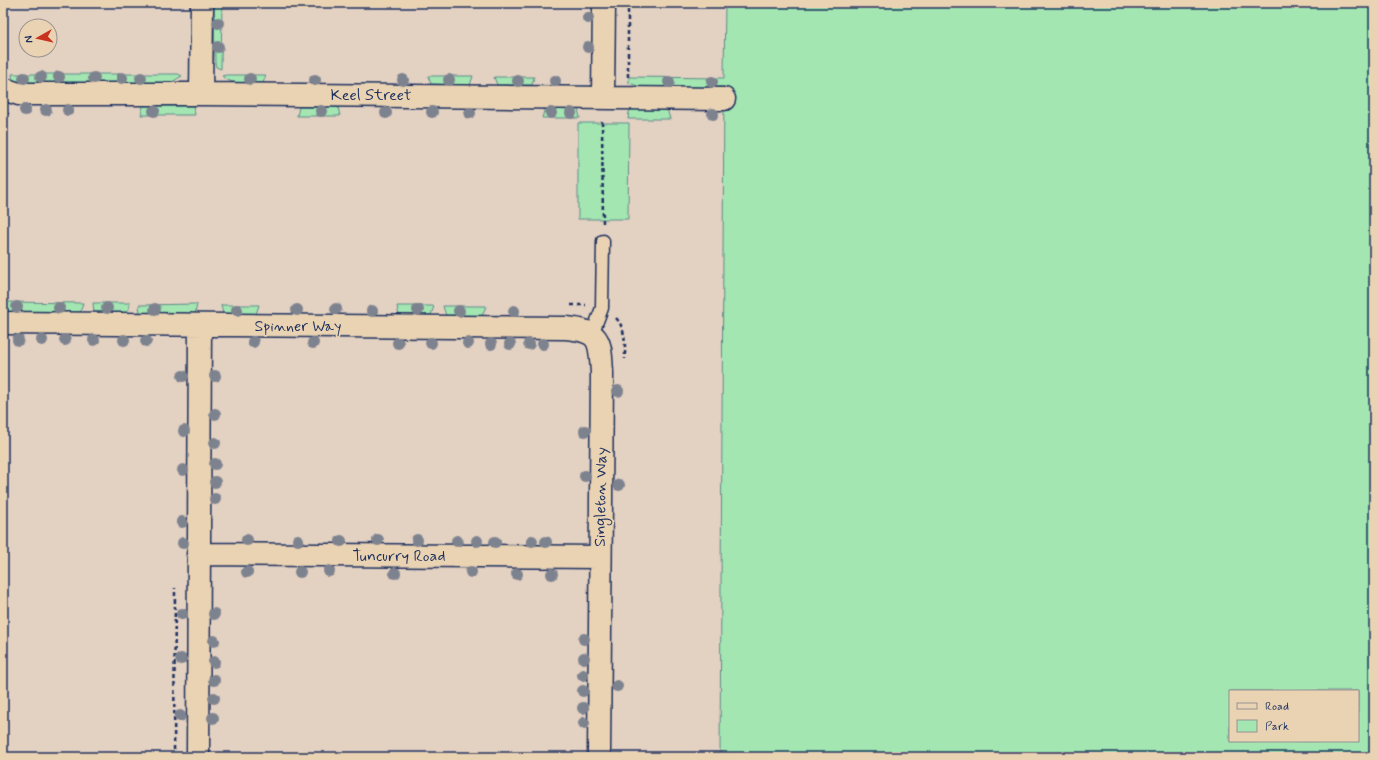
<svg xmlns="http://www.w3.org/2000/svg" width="1377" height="760" font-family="Mynerve,sans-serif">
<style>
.green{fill:#a3e6b1;stroke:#5f8a88;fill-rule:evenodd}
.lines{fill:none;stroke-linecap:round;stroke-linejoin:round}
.service-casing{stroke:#1b2f5e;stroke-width:15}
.minor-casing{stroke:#1b2f5e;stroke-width:25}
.path{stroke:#1b2f5e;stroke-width:2.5;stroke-dasharray:4 3;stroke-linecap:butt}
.service{stroke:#ead3b3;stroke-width:12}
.minor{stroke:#ead3b3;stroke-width:22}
.tree{fill:#7d828f}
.labels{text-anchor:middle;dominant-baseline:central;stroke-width:3.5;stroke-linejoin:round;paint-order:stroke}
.street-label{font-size:16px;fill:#1b2f5e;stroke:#ead3b3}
</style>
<rect width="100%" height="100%" fill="#e3d1c2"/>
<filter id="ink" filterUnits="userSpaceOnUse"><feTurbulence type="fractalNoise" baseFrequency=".025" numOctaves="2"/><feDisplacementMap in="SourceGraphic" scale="8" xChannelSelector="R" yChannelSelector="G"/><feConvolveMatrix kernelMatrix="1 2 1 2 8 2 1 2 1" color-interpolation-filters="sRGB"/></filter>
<g filter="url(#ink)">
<!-- green -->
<path class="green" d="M214 3H222L221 69 216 67 215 62Z
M725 3H1374V757H720L724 87H641L629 83V77L724 78ZM1230 691H1358V741H1230Z
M12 74H178L182 76 172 82 161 84 13 82Z
M226 75H266L263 83C250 83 232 86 222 76Z
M428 76H473L470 85 431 84Z
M494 77H534L532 85H497Z
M143 106H193L195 115H141Z
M299 107H338L340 116H297Z
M545 108 578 109 580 118H542Z
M632 109H667L670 119H628L629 112Z
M578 123H629L628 219H578Z
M3 302 83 303 80 313 3 312Z
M93 303H130L128 313H94Z
M197 304 195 314H140L139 305Z
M221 305H259L256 314H223Z
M397 306H434L431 315H399Z
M443 306H486L482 316H446Z"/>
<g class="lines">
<!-- service casing -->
<g class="service-casing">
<path id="service" d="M592 334 602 308 603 241"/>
</g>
<!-- minor casing -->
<g class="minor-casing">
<path id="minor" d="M3 89 19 94H201L724 99
M201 94 202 3
M603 97 604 3
M3 323 566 328C602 331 600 342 602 373L599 757
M198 554 600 557
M198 757 200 325"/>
</g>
<!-- path -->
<path class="path" d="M628 77V3
M3 116H8V113
M602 121 603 225
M571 305H586
M616 318C626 329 625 344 625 359
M174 757 175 588"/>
<!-- service -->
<use href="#service" class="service"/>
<!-- minor -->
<use href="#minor" class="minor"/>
</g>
<!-- trees -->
<g class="tree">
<circle cx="588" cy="18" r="6"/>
<circle cx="218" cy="23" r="6"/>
<circle cx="218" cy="47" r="6"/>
<circle cx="588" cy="47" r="6"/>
<circle cx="41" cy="77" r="6"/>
<circle cx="59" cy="77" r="6"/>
<circle cx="24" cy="78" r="6"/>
<circle cx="94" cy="78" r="6"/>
<circle cx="122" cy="78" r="6"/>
<circle cx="141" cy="78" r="6"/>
<circle cx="250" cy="79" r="6"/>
<circle cx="315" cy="80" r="6"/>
<circle cx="403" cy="80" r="6"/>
<circle cx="449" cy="80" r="6"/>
<circle cx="518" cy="81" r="6"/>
<circle cx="555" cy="81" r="6"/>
<circle cx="669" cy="82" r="6"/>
<circle cx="712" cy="82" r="6"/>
<circle cx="25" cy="110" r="6"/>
<circle cx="46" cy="110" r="6"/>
<circle cx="68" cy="110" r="6"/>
<circle cx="154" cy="111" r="6"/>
<circle cx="321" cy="111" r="6"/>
<circle cx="432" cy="112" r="6"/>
<circle cx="386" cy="113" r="6"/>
<circle cx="470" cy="113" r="6"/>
<circle cx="551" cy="113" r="6"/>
<circle cx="571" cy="113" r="6"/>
<circle cx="713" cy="114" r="6"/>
<circle cx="17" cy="307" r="6"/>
<circle cx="59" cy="308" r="6"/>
<circle cx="107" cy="308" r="6"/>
<circle cx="155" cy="309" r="6"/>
<circle cx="336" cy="309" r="6"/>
<circle cx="237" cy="310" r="6"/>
<circle cx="297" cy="310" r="6"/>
<circle cx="418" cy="310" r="6"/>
<circle cx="372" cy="311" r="6"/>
<circle cx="459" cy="311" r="6"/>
<circle cx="514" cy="311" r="6"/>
<circle cx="18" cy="340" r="6"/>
<circle cx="42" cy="340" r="6"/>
<circle cx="65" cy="340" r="6"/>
<circle cx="94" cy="340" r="6"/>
<circle cx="124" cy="340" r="6"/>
<circle cx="146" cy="341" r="6"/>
<circle cx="253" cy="342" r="6"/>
<circle cx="313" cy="343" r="6"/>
<circle cx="398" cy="343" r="6"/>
<circle cx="431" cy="343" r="6"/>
<circle cx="468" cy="343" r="6"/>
<circle cx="491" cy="344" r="6"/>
<circle cx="510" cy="344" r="6"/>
<circle cx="529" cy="344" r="6"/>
<circle cx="543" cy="344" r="6"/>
<circle cx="183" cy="376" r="6"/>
<circle cx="215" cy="376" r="6"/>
<circle cx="618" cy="391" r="6"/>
<circle cx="215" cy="414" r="6"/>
<circle cx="184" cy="431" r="6"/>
<circle cx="585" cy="431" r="6"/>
<circle cx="215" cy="443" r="6"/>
<circle cx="215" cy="464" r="6"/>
<circle cx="183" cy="470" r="6"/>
<circle cx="585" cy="476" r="6"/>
<circle cx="215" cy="482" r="6"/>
<circle cx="619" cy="485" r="6"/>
<circle cx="215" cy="499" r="6"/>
<circle cx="182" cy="522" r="6"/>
<circle cx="247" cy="540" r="6"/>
<circle cx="298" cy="540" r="6"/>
<circle cx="378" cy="540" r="6"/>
<circle cx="417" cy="540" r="6"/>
<circle cx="341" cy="541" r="6"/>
<circle cx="457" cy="541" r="6"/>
<circle cx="477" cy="541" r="6"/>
<circle cx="532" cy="541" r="6"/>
<circle cx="495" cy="542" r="6"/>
<circle cx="546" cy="542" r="6"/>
<circle cx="183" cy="543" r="6"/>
<circle cx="329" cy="571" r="6"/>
<circle cx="247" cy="572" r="6"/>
<circle cx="300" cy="572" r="6"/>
<circle cx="471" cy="572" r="6"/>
<circle cx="395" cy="573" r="6"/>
<circle cx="517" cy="574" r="6"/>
<circle cx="552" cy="574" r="6"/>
<circle cx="182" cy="614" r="6"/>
<circle cx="214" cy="614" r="6"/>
<circle cx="584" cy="639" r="6"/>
<circle cx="214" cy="641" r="6"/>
<circle cx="584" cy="658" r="6"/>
<circle cx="181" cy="659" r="6"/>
<circle cx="214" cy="662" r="6"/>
<circle cx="583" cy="675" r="6"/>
<circle cx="214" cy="680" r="6"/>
<circle cx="617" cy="686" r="6"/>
<circle cx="583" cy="691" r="6"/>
<circle cx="214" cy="698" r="6"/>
<circle cx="583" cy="708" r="6"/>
<circle cx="180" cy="716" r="6"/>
<circle cx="213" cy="718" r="6"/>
<circle cx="584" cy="723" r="6"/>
</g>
</g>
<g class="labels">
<!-- street labels -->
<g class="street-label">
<text x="371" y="95">Keel Street</text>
<text x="298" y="326">Spinner Way</text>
<text transform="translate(601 497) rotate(-89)">Singleton Way</text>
<text x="399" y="556">Tuncurry Road</text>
</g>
</g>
<!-- margin -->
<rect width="1377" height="760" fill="none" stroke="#ead3b3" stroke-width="16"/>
<rect x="8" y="8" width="1361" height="744" fill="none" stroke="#1b2f5e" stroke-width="1.5" filter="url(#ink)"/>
<!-- legend -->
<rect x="1229" y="690" width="130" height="52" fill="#ead3b3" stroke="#979191"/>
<rect x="1237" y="703" width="20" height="6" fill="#ead3b3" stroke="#979191"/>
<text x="1265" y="710" font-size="12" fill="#1b2f5e">Road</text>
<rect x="1237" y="720" width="20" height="12" fill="#a3e6b1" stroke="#979191"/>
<text x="1265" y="730" font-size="12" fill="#1b2f5e">Park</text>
<!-- north arrow -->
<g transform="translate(38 38) rotate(262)"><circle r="19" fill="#ead3b3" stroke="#979191"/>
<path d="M0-3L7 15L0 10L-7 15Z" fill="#c8321e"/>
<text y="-6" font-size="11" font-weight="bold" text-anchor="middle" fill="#1b2f5e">N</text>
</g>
</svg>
